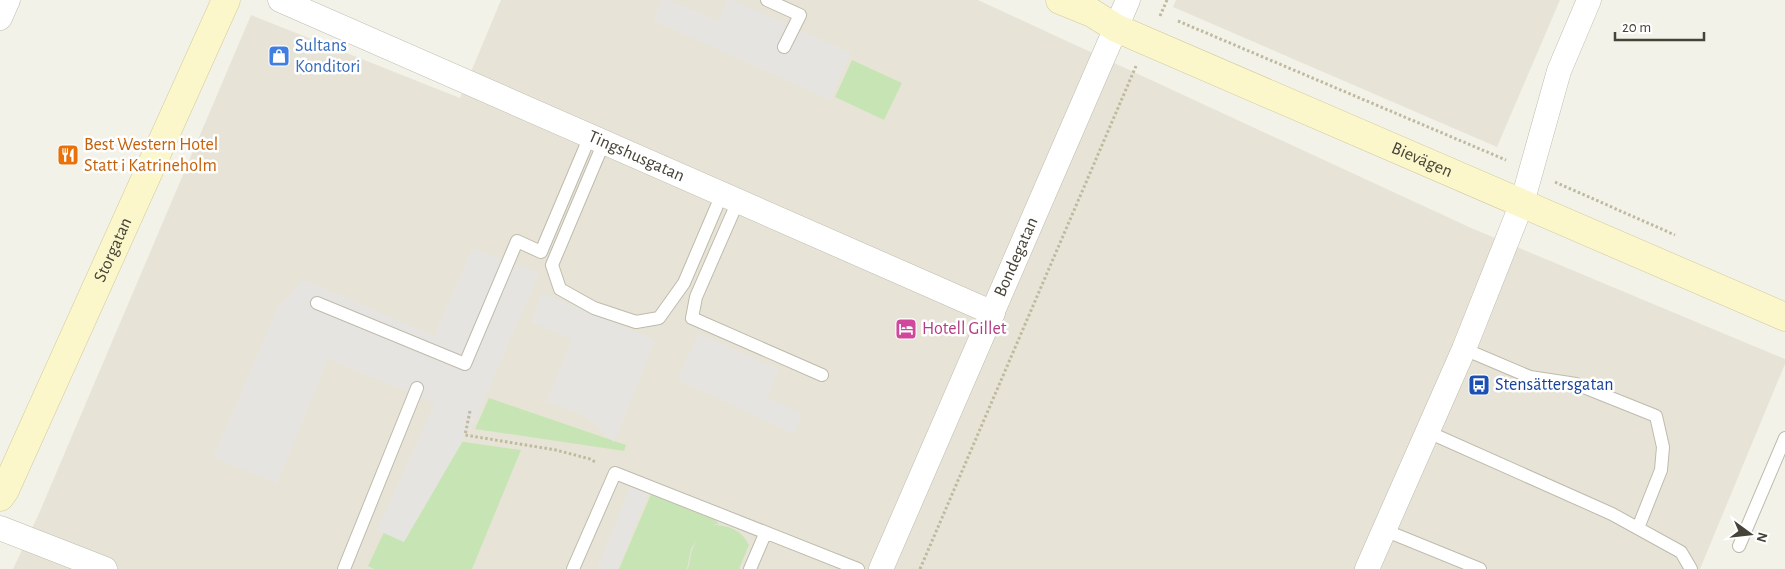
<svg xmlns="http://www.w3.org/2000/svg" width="1785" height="569" font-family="'Alegreya Sans',sans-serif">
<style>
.residential{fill:#e7e4d7}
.green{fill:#c7e5b4}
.parking{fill:#e5e4e0}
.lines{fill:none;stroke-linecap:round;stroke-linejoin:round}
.lane-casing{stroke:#bebbac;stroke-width:14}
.street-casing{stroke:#bebbac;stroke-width:25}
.secondary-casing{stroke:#d0ca9b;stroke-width:29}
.path{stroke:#bfb99e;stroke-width:3;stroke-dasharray:2.5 2.5;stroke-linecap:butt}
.lane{stroke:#fff;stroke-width:12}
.street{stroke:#fff;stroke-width:24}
.secondary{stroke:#fbf7cb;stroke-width:28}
.labels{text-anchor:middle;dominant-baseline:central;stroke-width:5;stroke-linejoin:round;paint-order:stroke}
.shop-label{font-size:18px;fill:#366cbe;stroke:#fff;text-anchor:start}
.food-label{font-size:18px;fill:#c56008;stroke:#fff;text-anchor:start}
.street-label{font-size:18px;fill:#464338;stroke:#fff}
.hotel-label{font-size:18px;fill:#b23c85;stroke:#fff;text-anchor:start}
.transit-label{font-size:18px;fill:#164399;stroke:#fff;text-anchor:start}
</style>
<rect width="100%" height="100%" fill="#f3f2e9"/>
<!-- residential -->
<path class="residential" d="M501 0H978L1469 227 1785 359V364L1700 569H13L40 511 251 15 460 98Z
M1176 0H1560L1497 147 1173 7Z"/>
<!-- green -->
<path class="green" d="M852 60 902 83 884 120 835 97Z
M489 398 626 445 624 451 475 429Z
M429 437 521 450 472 569H374L368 566Z
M651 494 715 520 719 524 712 525C728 525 742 530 749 545L739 569H688L692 550 696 541 691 549 687 569H619Z"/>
<!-- parking -->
<path class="parking" d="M662 0H669L718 21 727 0H732L851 53 830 100 653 20Z
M472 248 539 273 475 420 404 542 377 530 435 403 328 359 277 483 213 457 278 307 303 279 434 336Z
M542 293 655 340 614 442 586 416 546 402 572 339 531 322Z
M699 333 779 370 767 397 803 414 794 434 677 379Z
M633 480 651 487 617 569H597Z"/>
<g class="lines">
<!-- lane casing -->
<g class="lane-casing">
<path id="lane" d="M767 0 800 15 784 47
M604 142 552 265 560 289 594 308 636 322 659 318 684 283 722 194
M738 201 696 297 692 318 822 375
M317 303 465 364 517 241 541 252 590 136
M1464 349 1530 377 1576 384 1656 416 1663 447 1661 470 1638 528
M1428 432 1612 514 1681 552 1691 569
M1384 530 1480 569
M1739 546 1785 438
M344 569 417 388
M573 569 615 473 858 569
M750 569 765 534"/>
</g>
<!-- street casing -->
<g class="street-casing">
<g id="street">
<path id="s1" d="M280 0 993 313"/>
<path d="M0 18 8 0"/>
<path d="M0 528 105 569"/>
<path id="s2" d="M881 569 1128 0"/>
<path d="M1367 569 1464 349 1522 203 1559 71 1589 0"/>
</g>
</g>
<!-- secondary casing -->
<g class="secondary-casing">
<g id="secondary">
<path id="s3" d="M1060 0 1092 13 1116 28 1785 317"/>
<path id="s4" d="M0 497 5 490 226 0"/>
</g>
</g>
<!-- path -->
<path class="path" d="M1160 16 1167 0
M1178 21 1506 160
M1555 182 1675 235
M470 411 465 435 556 450 590 459 597 463
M920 569 1136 66"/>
<!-- lane -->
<use href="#lane" class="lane"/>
<!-- street -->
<use href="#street" class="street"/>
<!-- secondary -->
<use href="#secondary" class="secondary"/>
</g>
<!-- icons -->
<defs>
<g id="shop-square" transform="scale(1.125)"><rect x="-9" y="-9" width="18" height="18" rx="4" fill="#3f7fe0" stroke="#fff"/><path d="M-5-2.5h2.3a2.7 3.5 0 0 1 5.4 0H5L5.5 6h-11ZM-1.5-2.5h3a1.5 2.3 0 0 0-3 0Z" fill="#fff"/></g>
<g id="restaurant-square" transform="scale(1.125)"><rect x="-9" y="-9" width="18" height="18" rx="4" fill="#e8710a" stroke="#fff"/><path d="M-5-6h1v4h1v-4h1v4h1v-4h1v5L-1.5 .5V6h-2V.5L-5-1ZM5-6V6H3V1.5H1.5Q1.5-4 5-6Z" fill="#fff"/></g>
<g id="hotel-square" transform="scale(1.125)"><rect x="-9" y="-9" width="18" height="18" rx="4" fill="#d1479c" stroke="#fff"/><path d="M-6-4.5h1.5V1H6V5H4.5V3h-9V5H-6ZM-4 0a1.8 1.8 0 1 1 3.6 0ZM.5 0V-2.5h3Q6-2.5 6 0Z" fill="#fff"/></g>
<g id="bus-square" transform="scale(1.125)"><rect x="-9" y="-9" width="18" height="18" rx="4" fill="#1a4fb4" stroke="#fff"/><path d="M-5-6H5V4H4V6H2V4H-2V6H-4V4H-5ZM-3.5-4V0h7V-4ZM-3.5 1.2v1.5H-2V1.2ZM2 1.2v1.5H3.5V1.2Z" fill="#fff"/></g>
</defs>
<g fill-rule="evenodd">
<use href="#shop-square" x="279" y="56"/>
<use href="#restaurant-square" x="68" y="155"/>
<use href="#hotel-square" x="906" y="329"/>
<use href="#bus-square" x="1479" y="385"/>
</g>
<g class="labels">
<!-- shop labels -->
<g class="shop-label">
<text x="295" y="46">Sultans<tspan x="295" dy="21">Konditori</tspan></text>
</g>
<!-- food labels -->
<g class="food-label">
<text x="84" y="145">Best Western Hotel<tspan x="84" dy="21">Statt i Katrineholm</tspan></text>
</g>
<!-- street labels -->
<g class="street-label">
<text stroke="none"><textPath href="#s1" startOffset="389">Tingshusgatan</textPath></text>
<text stroke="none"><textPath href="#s3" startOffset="396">Bievägen</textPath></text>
<text stroke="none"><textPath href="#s4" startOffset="272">Storgatan</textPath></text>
<text stroke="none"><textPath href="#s2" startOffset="340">Bondegatan</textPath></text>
</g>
<!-- hotel labels -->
<g class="hotel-label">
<text x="922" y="329">Hotell Gillet</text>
</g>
<!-- transit labels -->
<g class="transit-label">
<text x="1495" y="385">Stensättersgatan</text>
</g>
</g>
<!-- north arrow -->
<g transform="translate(1750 534) rotate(105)" stroke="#ffffff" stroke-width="4" paint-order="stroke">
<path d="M0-4L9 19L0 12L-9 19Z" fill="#464338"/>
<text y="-8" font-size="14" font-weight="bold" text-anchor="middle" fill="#464338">N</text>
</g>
<!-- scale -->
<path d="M1615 32v8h89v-8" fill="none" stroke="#464338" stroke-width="2.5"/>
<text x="1622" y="32" font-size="15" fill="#464338" stroke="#ffffff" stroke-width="4" paint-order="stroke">20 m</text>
</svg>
